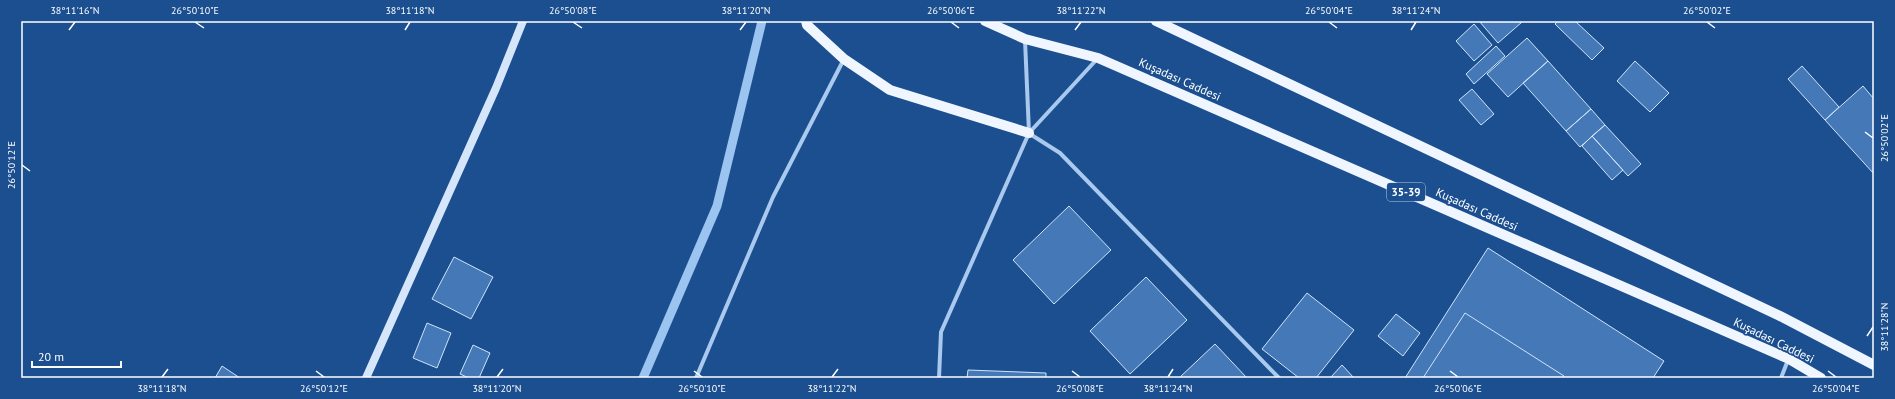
<svg xmlns="http://www.w3.org/2000/svg" width="1895" height="399" font-family="'PT Sans',sans-serif">
<style>
.lines{fill:none;stroke-linecap:round;stroke-linejoin:round}
.stream{stroke:#9cc4f0;stroke-width:9}
.building{fill:#4478b7;stroke:#cfe3fa}
.minor{stroke:#a9c9ee;stroke-width:4}
.secondary{stroke:#d6e6fa;stroke-width:8}
.primary{stroke:#f0f6ff;stroke-width:10}
.ticks{fill:none;stroke:#fff;stroke-width:1.5}
.labels{text-anchor:middle;dominant-baseline:central;stroke-width:3.5;stroke-linejoin:round;paint-order:stroke}
.shield{fill:#1b4f8f;stroke:#bbcadd;stroke-width:1}
.shield-label{font-size:11px;font-weight:bold;fill:#fff}
.street-label{font-size:12px;fill:#fff;stroke:#1b4f8f}
.neatline{fill:none;stroke:#fff;stroke-width:1.5}
.ticks-label{font-size:10px;text-anchor:middle;fill:#fff}
</style>
<rect width="100%" height="100%" fill="#1b4f8f"/>
<g class="lines">
<!-- stream -->
<path class="stream" d="M643 378 717 206 762 21"/>
</g>
<!-- building -->
<path class="building" d="M1479 21H1521L1522 22 1498 43Z
M1558 21H1575L1604 48 1592 60 1555 24Z
M1474 24 1492 45 1474 61 1456 41Z
M1527 38 1548 61 1508 97 1487 74Z
M1496 46 1505 56 1474 84 1466 74Z
M1548 61 1591 109 1566 131 1523 83Z
M1635 61 1669 93 1650 112 1617 81Z
M1802 66 1839 107 1825 120 1788 79Z
M1863 86 1874 99V174L1825 120Z
M1472 89 1494 114 1481 125 1459 100Z
M1591 109 1605 125 1580 147 1566 131Z
M1605 125 1641 164 1628 176 1592 136Z
M1592 136 1623 170 1612 180 1582 146Z
M1069 206 1111 250 1054 304 1013 260Z
M1488 248 1664 361 1653 378H1405Z
M454 257 493 277 471 319 432 299Z
M1146 277 1187 320 1130 374 1090 331Z
M1307 293 1354 330 1316 378H1299L1262 349Z
M1465 313 1564 376 1562 378H1423Z
M1396 314 1420 333 1403 356 1378 336Z
M427 323 451 333 437 368 413 358Z
M1215 344 1247 378H1179Z
M473 345 490 353 479 378H469L460 374Z
M1342 365 1354 378H1330Z
M222 366 240 378H215Z
M968 370 1046 373V378H967Z"/>
<g class="lines">
<!-- minor -->
<path class="minor" d="M1025 40 1029 133
M1030 134 1060 153 1279 378
M696 378 773 197 844 59
M939 378 941 332 1029 133 1098 58
M1781 378 1788 360"/>
<!-- secondary -->
<path class="secondary" d="M366 378 496 88 523 21"/>
<!-- primary -->
<path class="primary" d="M806 21 807 25 844 59 890 90 1029 133
M985 21 1025 39 1098 58 1789 359 1821 378
M1156 21 1780 316 1874 365"/>
</g>
<!-- ticks -->
<path class="ticks" d="M195 22 204 28M573 22 582 28M951 22 959 28M1329 22 1337 28M1707 22 1715 28M69 30 75 22M405 30 410 22M740 30 746 22M1075 30 1081 22M1411 30 1416 22M1865 132 1873 138M22 165 30 171M1867 336 1873 327M316 371 324 377M694 371 702 377M1072 371 1080 377M1450 371 1458 377M1828 371 1836 377M162 377 168 369M497 377 503 369M832 377 838 369M1168 377 1173 369"/>
<g class="labels">
<!-- shield labels -->
<rect class="shield" x="1387" y="183" width="38" height="18" rx="3"/>
<g class="shield-label">
<text x="1406" y="192">35-39</text>
</g>
<!-- street labels -->
<g class="street-label">
<text transform="translate(1180 79) rotate(24)">Kuşadası Caddesi</text>
<text transform="translate(1477 209) rotate(24)">Kuşadası Caddesi</text>
<text transform="translate(1774 340) rotate(26)">Kuşadası Caddesi</text>
</g>
</g>
<!-- border -->
<rect width="1895" height="399" fill="none" stroke="#1b4f8f" stroke-width="44"/>
<!-- scale -->
<path d="M32 361v6h89v-6" fill="none" stroke="#ffffff" stroke-width="2"/>
<text x="38" y="361" font-size="12" fill="#ffffff" stroke="#1b4f8f" stroke-width="3" paint-order="stroke">20 m</text>
<rect x="22" y="22" width="1851" height="355" class="neatline"/>
<g class="ticks-label">
<text x="75" y="14">38°11'16"N</text>
<text x="195" y="14">26°50'10"E</text>
<text x="410" y="14">38°11'18"N</text>
<text x="573" y="14">26°50'08"E</text>
<text x="746" y="14">38°11'20"N</text>
<text x="951" y="14">26°50'06"E</text>
<text x="1081" y="14">38°11'22"N</text>
<text x="1329" y="14">26°50'04"E</text>
<text x="1416" y="14">38°11'24"N</text>
<text x="1707" y="14">26°50'02"E</text>
<text transform="translate(1884 138) rotate(-90)" y="4">26°50'02"E</text>
<text transform="translate(11 165) rotate(-90)" y="4">26°50'12"E</text>
<text transform="translate(1884 327) rotate(-90)" y="4">38°11'28"N</text>
<text x="162" y="392">38°11'18"N</text>
<text x="324" y="392">26°50'12"E</text>
<text x="497" y="392">38°11'20"N</text>
<text x="702" y="392">26°50'10"E</text>
<text x="832" y="392">38°11'22"N</text>
<text x="1080" y="392">26°50'08"E</text>
<text x="1168" y="392">38°11'24"N</text>
<text x="1458" y="392">26°50'06"E</text>
<text x="1836" y="392">26°50'04"E</text>
</g>
</svg>
